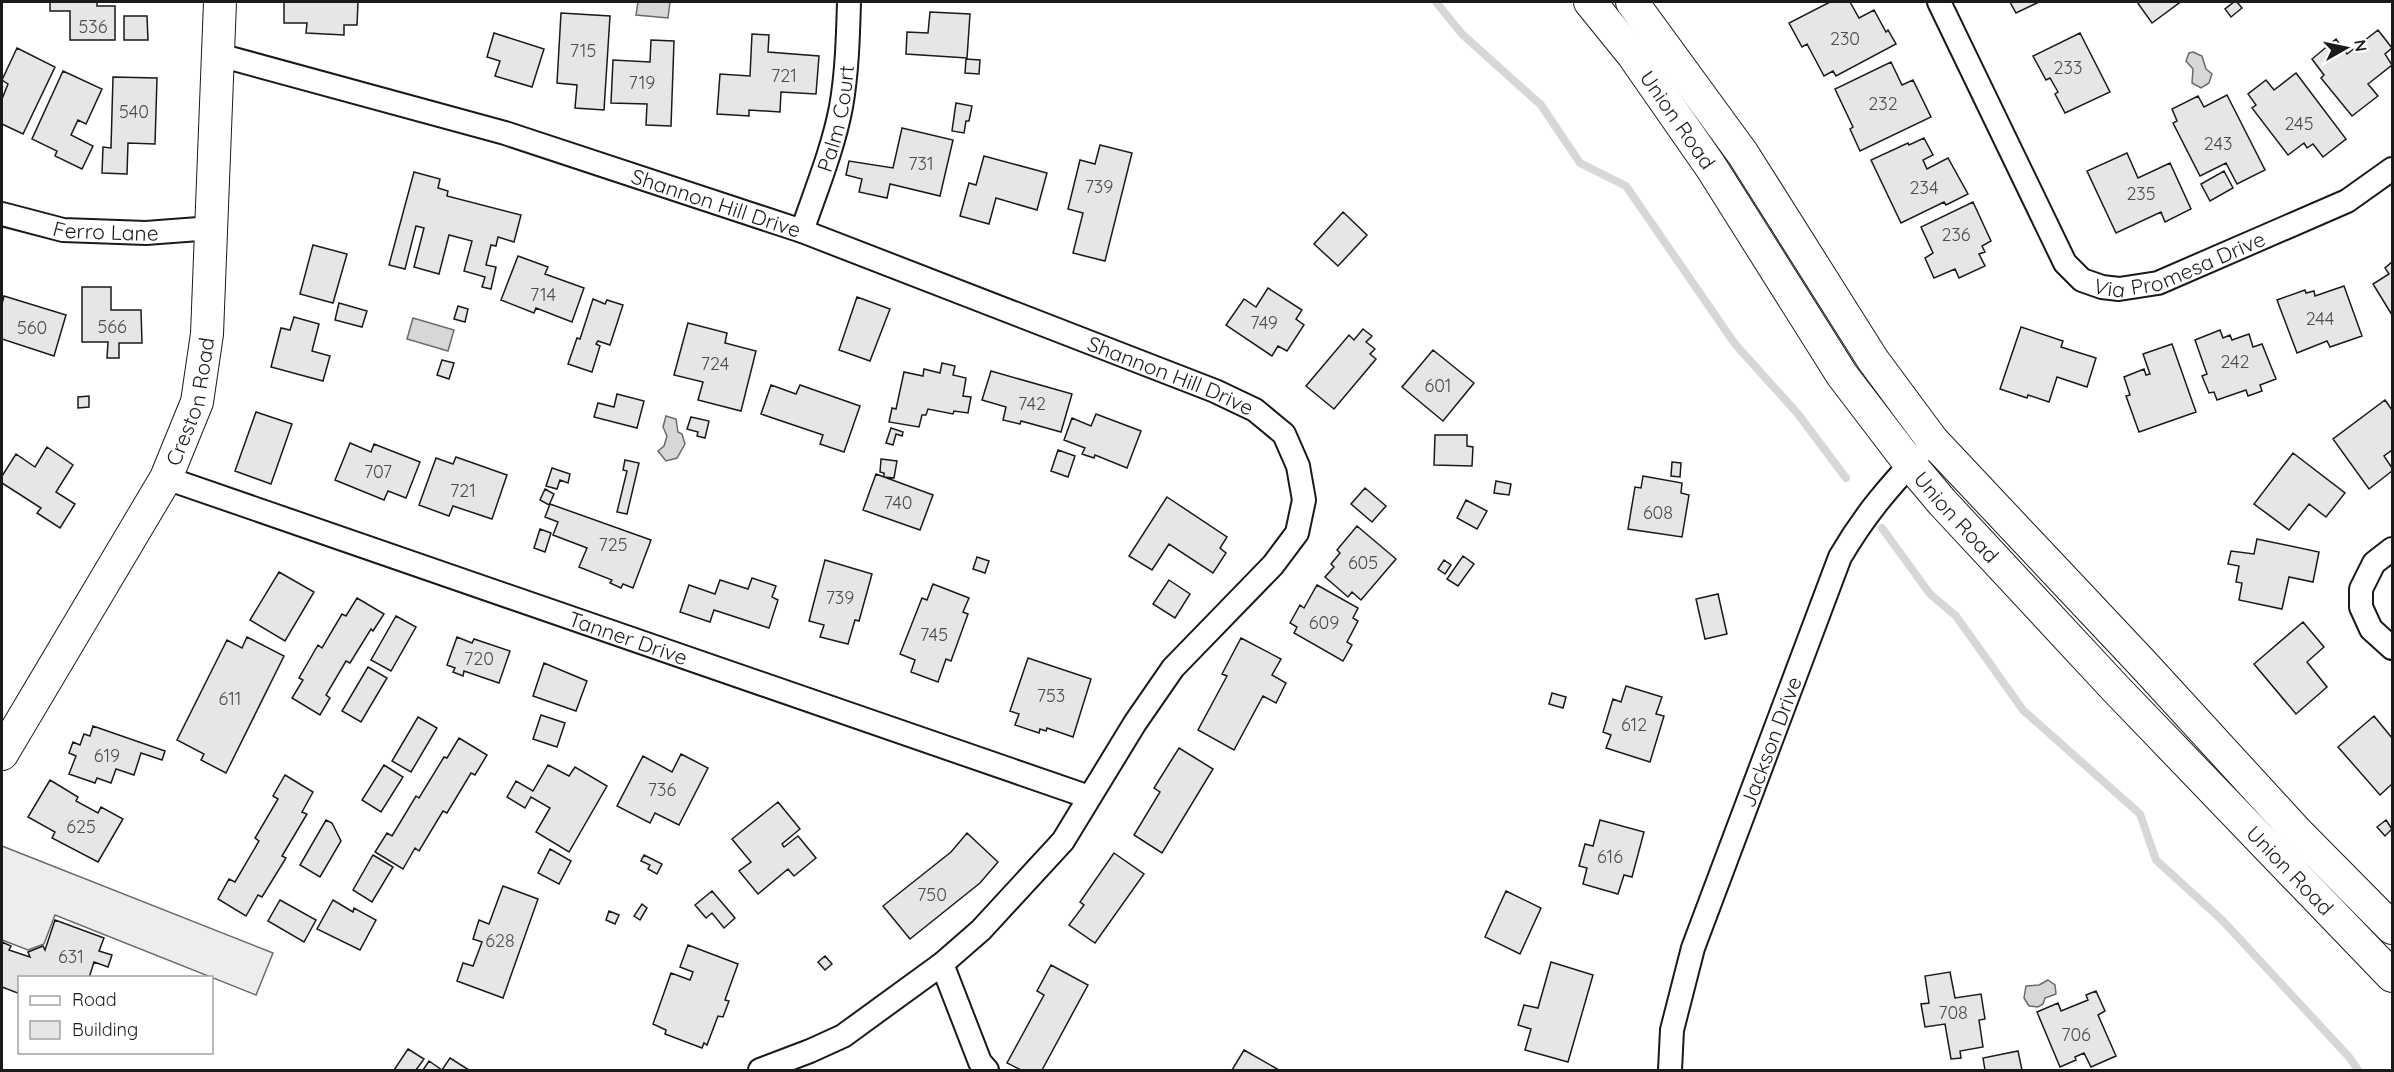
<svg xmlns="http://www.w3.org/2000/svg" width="2394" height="1072" font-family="Quicksand,sans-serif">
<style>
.built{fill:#ededed;stroke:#6a6a6a;stroke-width:1.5}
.water{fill:#d7d7d7;stroke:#6a6a6a;stroke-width:1.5}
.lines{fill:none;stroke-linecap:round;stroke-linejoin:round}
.stream{stroke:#d7d7d7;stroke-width:8}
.building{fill:#e6e6e6;stroke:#1a1a1a;stroke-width:1.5}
.street-casing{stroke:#1a1a1a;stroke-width:26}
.secondary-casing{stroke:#1a1a1a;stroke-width:34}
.street{stroke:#fff;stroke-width:22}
.secondary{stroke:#fff;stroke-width:32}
.labels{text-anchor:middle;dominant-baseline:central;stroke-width:4.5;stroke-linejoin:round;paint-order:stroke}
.number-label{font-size:18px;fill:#4d4d4d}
.street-label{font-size:21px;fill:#1a1a1a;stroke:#fff}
</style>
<rect width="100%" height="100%" fill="#fff"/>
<!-- built -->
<path class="built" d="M2 846 273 953 256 995 55 915 44 944 28 950 2 940Z"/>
<!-- water -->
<path class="water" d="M638 2H670L668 18 636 15Z
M2193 52 2202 56 2206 69 2212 74 2209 83 2201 88 2192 83 2193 69 2186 61 2189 53Z
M413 318 454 330 448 351 407 339Z
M666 416 676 419 678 432 682 434 685 444 677 458 666 461 658 451 664 446 667 436 663 427Z
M2048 980 2055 985 2056 994 2045 998 2043 1004 2038 1007 2029 1006 2024 998 2026 986 2039 985Z"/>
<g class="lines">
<!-- stream -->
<path class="stream" d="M1436 2 1462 34 1541 105 1580 163 1626 186 1735 344 1798 414 1846 478
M1882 528 1930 594 1956 616 2023 710 2140 814 2156 860 2222 920 2349 1057 2358 1070"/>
</g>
<!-- building -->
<path class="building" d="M50 2H97V6H115V40H70V11H50Z
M284 2H358L357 25H344V35L306 33 307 23H284Z
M1830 2H1850L1859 18 1874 10 1886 32 1888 30 1896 44 1836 76 1833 71 1824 76 1807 44 1802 47 1789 23Z
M2010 2H2039L2016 13Z
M2137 2H2177L2179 3 2152 23Z
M2234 2H2237L2242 8 2231 17 2225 9Z
M930 12 970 14 967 58 906 54 907 32 928 33Z
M561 13 610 16 604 110 575 108 577 85 557 83Z
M124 16H147L148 40H124Z
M2378 30 2392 48 2385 54 2392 65 2368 84 2378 96 2352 116 2321 78 2324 75 2312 59 2336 39 2347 54Z
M494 33 544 49 532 87 495 76 500 61 487 57Z
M2080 33 2110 92 2065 113 2055 94 2058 92 2050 78 2046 80 2033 56Z
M752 34 769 35 768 52 819 56 816 94 781 92 780 112 749 110V116L717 114 720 74 750 76Z
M651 40 674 41 671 126 646 125 647 104 611 103 613 60 650 62Z
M17 48 55 67 23 134 2 124V99L8 84 2 80Z
M966 59 980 60 979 74 965 73Z
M1891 62 1902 85 1913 80 1931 117 1860 151 1850 129 1853 127 1835 89Z
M63 71 102 89 86 124 78 120 71 135 93 146 82 169 55 156 57 151 32 139Z
M2296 73 2346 139 2323 157 2313 144 2307 148 2304 143 2288 155 2252 108 2256 105 2248 94 2266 80 2274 90Z
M113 77 157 78 155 144 128 143 127 174 102 173 103 147 111 148Z
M2227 95 2265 170 2237 184 2226 163 2200 176 2173 123 2177 121 2172 109 2198 96 2204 107Z
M956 103 972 106 969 121H966L964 133 952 131Z
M902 128 953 140 940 196 890 184 887 198 859 192 862 179 846 175 849 161 893 168Z
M1924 138 1933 155 1923 160 1927 169 1948 158 1968 194 1946 205 1944 202 1901 223 1871 160 1908 143 1909 145Z
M1100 145 1132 153 1105 261 1073 253 1083 213 1068 209 1080 160 1095 164Z
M2127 153 2138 178 2170 163 2191 209 2165 222 2161 212 2116 233 2087 171Z
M984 156 1047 173 1037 210 996 198 989 224 960 216 969 183 976 185Z
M2224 171 2233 188 2210 201 2201 184Z
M414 172 440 179 438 188 448 191 447 196 521 215 514 242 498 237 496 246 491 245 486 265 496 267 491 289 482 287 485 277 464 271 472 241 449 235 439 274 414 267 424 228 416 226 405 269 389 265Z
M1973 202 1991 241 1982 246 1985 252 1979 254 1985 266 1959 278 1955 269 1934 278 1925 258 1933 253 1921 227Z
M1343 212 1367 235 1338 266 1314 244Z
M313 245 347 254 333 303 300 294Z
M518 256 548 267 545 274 584 288 572 322 536 308 534 313 501 300Z
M2392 262V315L2373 284 2389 274 2385 268Z
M2344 286 2362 336 2330 347 2327 341 2297 353 2277 300 2305 290 2306 293 2314 291 2315 296Z
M82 287H111V310H141L142 343H119V358H107L108 342H82Z
M1268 288 1302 310 1296 319 1304 325 1287 351 1278 346 1272 356 1226 325 1244 299 1256 307Z
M4 296 66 315 54 356 2 339V304Z
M857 297 890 309 870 361 839 350Z
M593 299 605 304 607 300 623 305 610 345 598 341 596 344 600 346 592 372 568 364 577 338 580 339Z
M339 303 367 311 362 327 335 320Z
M458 306 468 309 465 322 454 319Z
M294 317 319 324 312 351 330 356 323 381 271 367 281 328 290 330Z
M688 323 727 333 725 343 756 351 741 411 698 400 703 382 674 375Z
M2021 327 2063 341 2061 347 2096 358 2087 387 2057 377 2049 402 2028 395 2027 398 2000 389Z
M1363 329 1372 336 1366 342 1375 349 1370 354 1376 359 1334 409 1306 386 1349 335 1354 340Z
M2220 330 2223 338 2230 335 2232 340 2249 334 2253 347 2262 344 2276 379 2260 385 2262 391 2248 396 2246 390 2217 400 2214 392 2209 393 2202 376 2207 374 2195 340Z
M2172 344 2196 412 2139 432 2126 396 2130 395 2124 377 2144 369 2146 375 2150 374 2143 354Z
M1433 350 1474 383 1443 421 1402 387Z
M442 360 454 363 449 379 437 375Z
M942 363 955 366 953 375 966 378 963 396 971 397 968 413 954 411 953 414 928 409 926 415H922L919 427 889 422 892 408 896 409 904 372 923 376 924 369 940 373Z
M991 371 1072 394 1061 432 1021 421 1020 424 1003 420 1006 407 982 400Z
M771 385 796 394 800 385 860 406 844 452 820 444 823 435 761 414Z
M617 394 644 401 637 428 594 417 598 403 614 407Z
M89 396V407L78 408V397Z
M2385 400 2392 410V450L2384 456 2392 468V471L2369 489 2333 439Z
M256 412 292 424 271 484 235 471Z
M1096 414 1141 431 1127 468 1095 455 1094 458 1082 454 1085 448 1064 440 1072 418 1091 426Z
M691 417 709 421 705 438 697 436 698 432 687 429Z
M891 428 903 432 902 436 896 434 893 445 886 443Z
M1435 435H1467V446L1473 447 1472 466 1434 465Z
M350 443 371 452 374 444 420 462 406 498 388 491 384 500 335 480Z
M47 447 73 465 56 492 75 504 60 528 37 513 41 508 2 483V476L16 454 35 467Z
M1058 450 1075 456 1068 477 1051 471Z
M2293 453 2345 493 2326 517 2309 504 2289 530 2254 504Z
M456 457 507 475 492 519 453 506 449 516 419 505 436 458 453 464Z
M881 459 897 461 894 478 884 477V473L880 472Z
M625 460 639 463 627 514 617 512 627 471 623 470Z
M1672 462 1681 463 1680 477 1671 476Z
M552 468 570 474 568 483 560 480 557 489 546 486Z
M876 474 933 495 920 530 863 510Z
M1643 476 1682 483 1681 493 1689 495 1682 537 1628 529 1635 487 1641 488Z
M1496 481 1511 484 1509 495 1494 493Z
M1365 488 1386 506 1372 522 1351 504Z
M545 489 554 494 549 505 540 500Z
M1167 497 1227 537 1220 548 1226 553 1213 573 1169 544 1152 570 1129 556Z
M1466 500 1487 511 1477 529 1457 518Z
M550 504 651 540 633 588 623 584 621 588 610 583 612 580 579 567 587 548 553 535 558 522 545 517Z
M1357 526 1396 559 1361 600 1352 592 1348 597 1325 577 1334 567 1331 564 1340 553 1337 550Z
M540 529 551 533 545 552 534 548Z
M2257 539 2319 552 2313 582 2289 577 2282 609 2239 600 2242 583 2236 582 2239 566 2228 564 2231 551 2254 554Z
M1463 556 1474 564 1458 586 1447 579Z
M977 557 989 561 985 573 973 569Z
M825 560 872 574 859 621 855 620 848 644 820 637 824 625 809 621Z
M1444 560 1451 565 1445 574 1438 569Z
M279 572 314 592 285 641 250 620Z
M752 578 776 586 772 597 778 600 769 628 714 610 710 622 680 612 689 585 715 594 720 580 748 589Z
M1169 580 1190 594 1175 618 1153 604Z
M933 584 969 598 963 612 968 614 951 661 946 659 938 682 911 672 915 660 900 654 922 598 927 600Z
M1317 585 1358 608 1353 618 1358 621 1347 642 1352 645 1343 661 1294 633 1297 627 1290 623 1300 605 1304 608Z
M1718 594 1727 634 1705 639 1696 599Z
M357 598 384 614 373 631 371 629 350 663 346 661 326 695 330 698 320 715 292 698 303 680 299 678 318 645 322 648 342 614 346 616Z
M396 616 416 627 391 671 371 660Z
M2303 622 2324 647 2307 662 2327 687 2296 714 2254 664Z
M247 637 284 656 226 773 201 760 204 754 177 740 227 640 242 648Z
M457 637 472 643 474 639 510 651 499 683 464 671 463 676 453 672 455 668 447 665Z
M1241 638 1281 659 1272 675 1286 683 1276 703 1263 696 1234 750 1198 730 1227 676 1222 674Z
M1028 658 1091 679 1073 737 1047 728 1046 731 1040 729 1039 733 1015 725 1019 714 1010 711Z
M544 663 587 681 576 711 533 696Z
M368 667 387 678 361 722 342 711Z
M1626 686 1662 697 1656 714 1664 716 1650 762 1606 748 1611 735 1603 732 1613 699 1621 702Z
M1552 693 1566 697 1563 708 1549 704Z
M541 715 565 723 557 747 533 739Z
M2374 716 2392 738V784L2380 795 2338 747Z
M418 717 437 728 411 772 392 761Z
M93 726 165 751 162 760 141 753 134 775 116 769 111 783 97 778 95 783 69 774 76 756 69 753 73 742 80 745 84 734 90 736Z
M459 738 487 755 475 775 471 773 447 813 443 811 419 851 415 848 403 869 375 852 387 833 392 836 416 796 419 798 444 757 447 758Z
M1179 748 1213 769 1162 853 1134 835 1160 792 1154 788Z
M681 754 708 768 679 825 655 813 650 823 617 806 643 756 672 772Z
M384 765 403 777 381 812 362 800Z
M548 765 569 776 575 767 607 786 569 852 536 832 550 808 531 797 525 808 507 797 516 781 533 791Z
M285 775 313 792 302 812 307 814 282 856 286 858 262 897 258 895 246 916 218 899 229 879 235 882 259 841 255 838 278 799 273 796Z
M50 780 78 797 76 801 98 813 101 807 123 819 98 862 52 838 55 832 28 817Z
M778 802 800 829 782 844 784 847 798 836 816 858 794 876 788 869 758 894 739 871 751 862 732 839Z
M326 820 332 823 341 841 320 877 300 865Z
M1600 820 1644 832 1632 877 1624 875 1618 894 1583 884 1587 868 1579 866 1585 844 1593 846Z
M2386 820 2392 829 2385 836 2377 827Z
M967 833 998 862 980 883 910 939 883 906 951 852Z
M550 849 571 861 559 884 538 873Z
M1114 853 1144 874 1095 943 1069 925 1084 905 1080 902Z
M373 855 393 867 372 902 353 890Z
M644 855 662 864 657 874 648 869 650 865 641 861Z
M503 886 538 899 503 998 457 981 463 963 473 966 482 942 473 939 479 920 489 924Z
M712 891 735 918 724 928 712 913 706 918 695 905Z
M1506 891 1541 908 1520 954 1485 937Z
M280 900 316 920 304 942 268 921Z
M333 900 353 912 354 908 376 920 360 950 317 929Z
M642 904 647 908 640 920 634 916Z
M609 911 619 915 615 924 606 920Z
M55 920 104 938 99 951 112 955 108 967 94 962 89 978H20V994L2 987V942L11 946 9 950 30 957 28 952 43 946 45 950Z
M688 945 738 964 725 1000 729 1001 723 1017 718 1016 707 1045 704 1043 702 1048 665 1034 666 1030 653 1024 671 973 690 980 693 972 680 967Z
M825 956 832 964 825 970 818 962Z
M1551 962 1593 975 1568 1062 1525 1050 1531 1029 1518 1025 1524 1005 1538 1008Z
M1051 965 1088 985 1042 1070H1021L1007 1063 1044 995 1037 991Z
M1950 972 1955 998 1981 994 1985 1019 1979 1020 1983 1047 1960 1051 1961 1058 1951 1059 1945 1024 1925 1027 1921 1004 1929 1003 1925 976Z
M2096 991 2105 1011 2098 1015 2116 1056 2091 1067 2084 1053 2075 1057 2076 1060 2060 1067 2037 1012 2058 1003 2061 1011 2088 1000 2086 995Z
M408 1049 424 1059 416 1070H394Z
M1244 1050 1279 1070H1232Z
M2018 1051 2022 1070H1985L1983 1058Z
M450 1058 469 1070H423L429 1061 442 1070Z"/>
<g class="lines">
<!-- street casing -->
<g class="street-casing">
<g id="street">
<path id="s1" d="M1939 2 2065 263 2082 280 2102 287 2119 289 2158 283 2347 201 2392 169"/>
<path id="s2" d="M219 55 505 133 802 231 1215 391 1255 410 1284 434 1298 466 1304 500 1297 533 1273 565 1173 668 1135 723 1063 841 981 930 942 964 843 1036 810 1051 760 1070"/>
<path id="s3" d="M2 214 63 230 146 233 212 228"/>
<path id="s4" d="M802 231C816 190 833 149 841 107 847 73 848 37 849 2"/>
<path id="s5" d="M166 478 1089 797"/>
<path d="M2392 549 2374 563 2361 589V607L2371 629 2392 648"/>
<path d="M942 964 980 1062 987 1070"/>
<path id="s6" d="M1670 1070 1672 1030 1693 948 1840 557C1864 516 1887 489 1919 455"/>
</g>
</g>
<!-- secondary casing -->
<g class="secondary-casing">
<g id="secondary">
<path id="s7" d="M1590 2 1633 55 1711 167 1842 375 1910 464 1942 502 2116 689 2392 976"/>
<path d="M1632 2 1743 154 1873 360 1933 441 2143 664 2297 832 2392 928"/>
<path id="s8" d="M2 754 166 478 197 402 207 334 220 2"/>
</g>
</g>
<!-- street -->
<use href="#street" class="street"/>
<!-- secondary -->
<use href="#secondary" class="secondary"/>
</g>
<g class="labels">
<!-- number labels -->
<g class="number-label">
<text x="93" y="26">536</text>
<text x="1845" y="38">230</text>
<text x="583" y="50">715</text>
<text x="2068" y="67">233</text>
<text x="784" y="75">721</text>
<text x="642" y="82">719</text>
<text x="1883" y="103">232</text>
<text x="134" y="111">540</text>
<text x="2299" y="123">245</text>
<text x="2218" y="143">243</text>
<text x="921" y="163">731</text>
<text x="1099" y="186">739</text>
<text x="1924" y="187">234</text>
<text x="2141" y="193">235</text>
<text x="1956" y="234">236</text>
<text x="543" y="294">714</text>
<text x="2320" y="318">244</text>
<text x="1264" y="322">749</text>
<text x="112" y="326">566</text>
<text x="32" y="327">560</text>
<text x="2235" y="361">242</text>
<text x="715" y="363">724</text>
<text x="1438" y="385">601</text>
<text x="1032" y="403">742</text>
<text x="378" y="471">707</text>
<text x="463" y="490">721</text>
<text x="898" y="502">740</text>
<text x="1658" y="512">608</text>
<text x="613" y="544">725</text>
<text x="1363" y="562">605</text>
<text x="840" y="597">739</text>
<text x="1324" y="622">609</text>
<text x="934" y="634">745</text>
<text x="479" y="658">720</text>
<text x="1051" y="695">753</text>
<text x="230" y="698">611</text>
<text x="1634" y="724">612</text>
<text x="107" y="755">619</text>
<text x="662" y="789">736</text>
<text x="81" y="826">625</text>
<text x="1610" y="856">616</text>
<text x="932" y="894">750</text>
<text x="500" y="940">628</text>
<text x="71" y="956">631</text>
<text x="1953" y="1012">708</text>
<text x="2076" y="1034">706</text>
</g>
<!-- street labels -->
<g class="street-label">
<text stroke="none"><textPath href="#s4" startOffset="118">Palm Court</textPath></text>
<text stroke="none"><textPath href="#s7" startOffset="147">Union Road</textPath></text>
<text stroke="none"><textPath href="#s2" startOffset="519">Shannon Hill Drive</textPath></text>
<text stroke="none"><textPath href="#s3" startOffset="106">Ferro Lane</textPath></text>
<text stroke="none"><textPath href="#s1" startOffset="417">Via Promesa Drive</textPath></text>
<text stroke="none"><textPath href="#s2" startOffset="1005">Shannon Hill Drive</textPath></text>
<text stroke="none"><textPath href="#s8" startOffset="402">Creston Road</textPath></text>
<text stroke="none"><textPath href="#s7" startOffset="633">Union Road</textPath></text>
<text stroke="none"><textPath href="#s5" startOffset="489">Tanner Drive</textPath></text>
<text stroke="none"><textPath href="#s6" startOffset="345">Jackson Drive</textPath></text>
<text stroke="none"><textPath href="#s7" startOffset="1119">Union Road</textPath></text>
</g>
</g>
<!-- border -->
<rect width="2394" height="1072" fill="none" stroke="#1a1a1a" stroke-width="6"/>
<!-- legend -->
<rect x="18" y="976" width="195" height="78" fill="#ffffff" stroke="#a3a3a3" stroke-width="1.5"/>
<rect x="30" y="996" width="30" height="9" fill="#ffffff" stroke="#a3a3a3" stroke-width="1.5"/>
<text x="72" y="1006" font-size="18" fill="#1a1a1a">Road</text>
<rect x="30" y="1021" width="30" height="18" fill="#e6e6e6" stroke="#a3a3a3" stroke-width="1.5"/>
<text x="72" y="1036" font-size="18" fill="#1a1a1a">Building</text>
<!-- north arrow -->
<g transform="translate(2346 48) rotate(81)" stroke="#ffffff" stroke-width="4.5" paint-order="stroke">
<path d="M0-4.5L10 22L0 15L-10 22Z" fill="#1a1a1a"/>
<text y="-9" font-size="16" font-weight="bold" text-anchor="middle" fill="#1a1a1a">N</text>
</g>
</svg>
